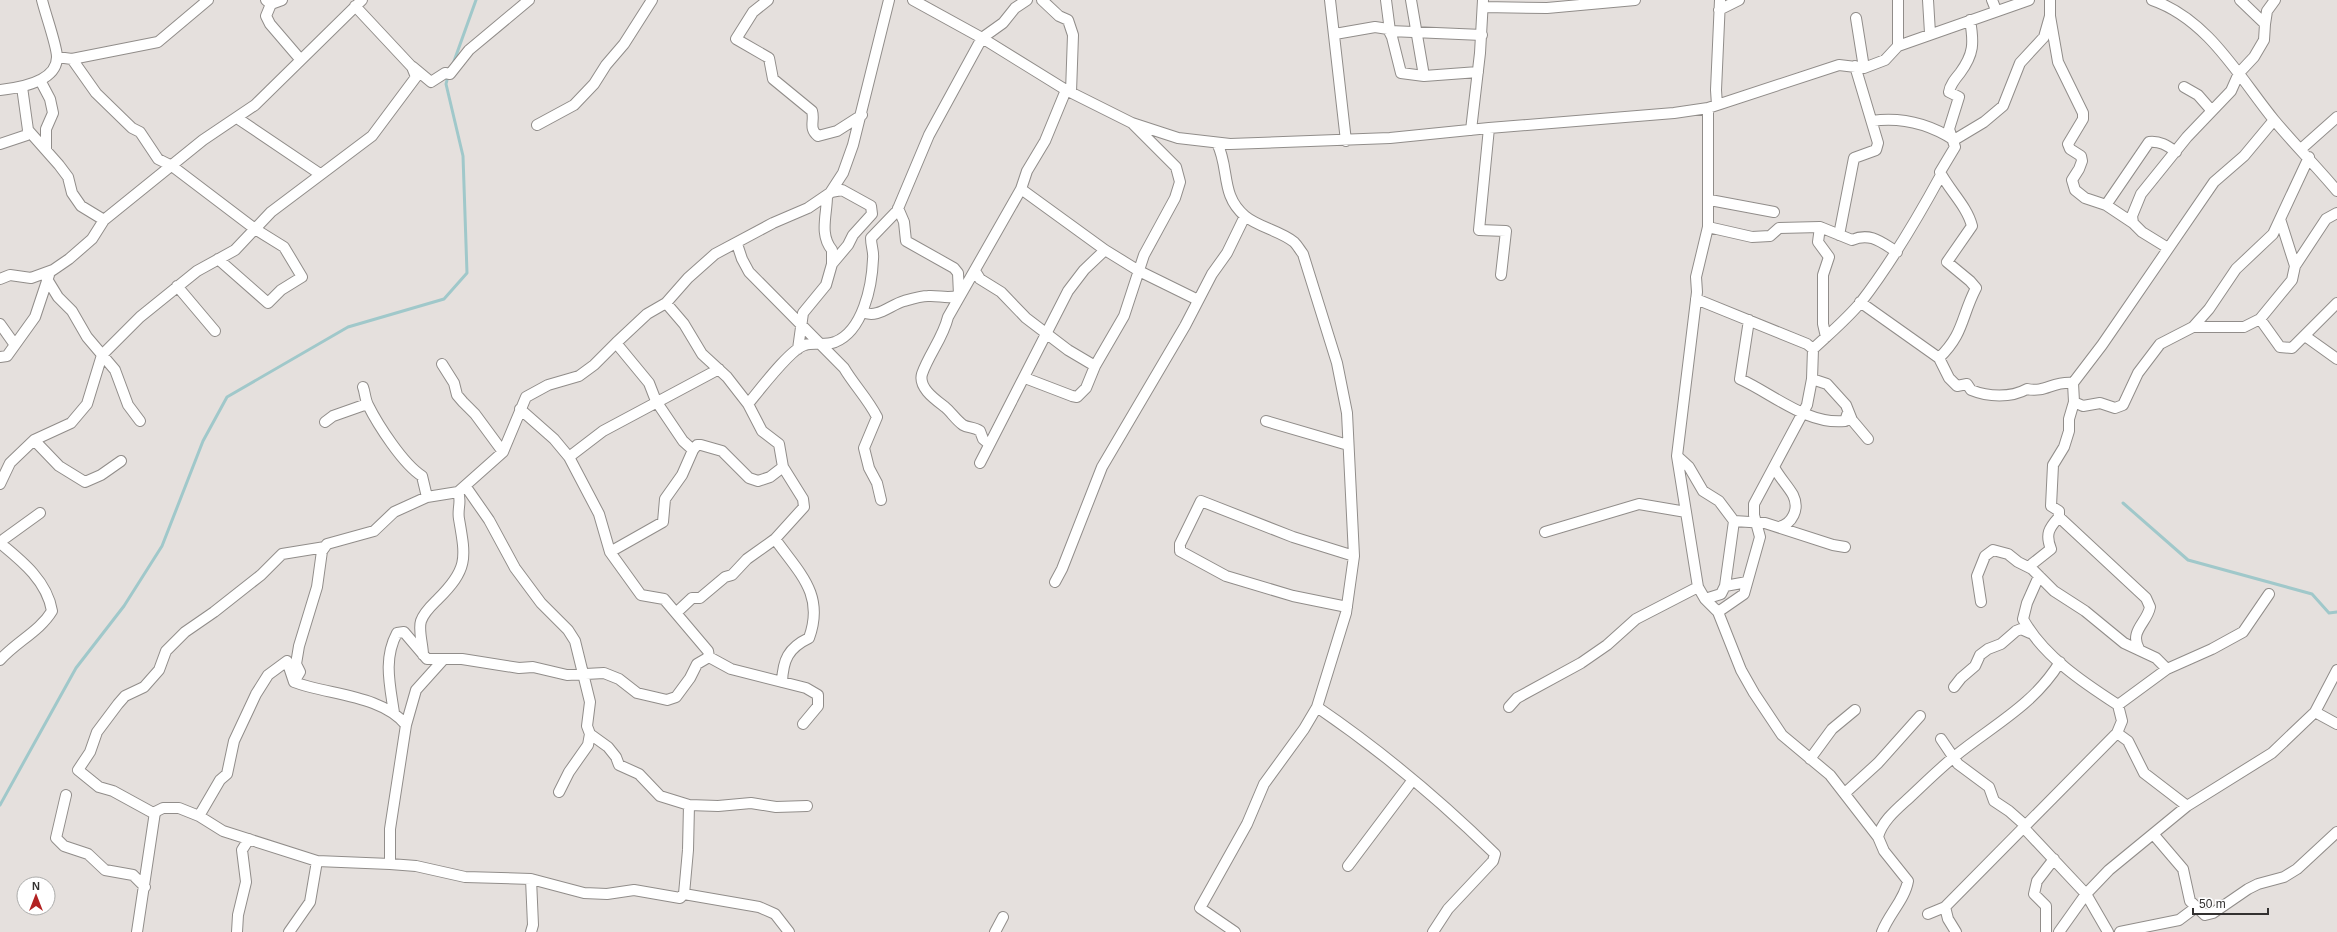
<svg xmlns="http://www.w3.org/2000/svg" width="2337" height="932" font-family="Arial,sans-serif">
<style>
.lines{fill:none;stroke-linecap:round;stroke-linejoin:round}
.stream{stroke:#a0c8ca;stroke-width:3}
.minor-casing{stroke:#918d8a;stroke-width:12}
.minor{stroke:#fff;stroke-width:10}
</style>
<rect width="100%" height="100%" fill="#e5e0dd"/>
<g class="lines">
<!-- stream -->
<path class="stream" d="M453 64 476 0
M2123 503 2188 560 2312 594 2329 613 2337 612
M0 805 76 668 124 606 162 546 203 441 227 397 348 327 444 299 467 273 463 156 446 84 448 76"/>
<!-- minor casing -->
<g class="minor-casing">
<path id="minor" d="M266 0 271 4 282 0
M768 0 753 12 736 39 769 58 773 79 812 111C815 121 808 128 818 136L837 131 862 115
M913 0 982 38 1066 90 1132 123 1178 138 1230 144 1390 138 1489 128 1674 113 1708 108 1839 65 1864 68 1885 60 1898 46 2029 0
M1042 0 1059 16 1068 20 1073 35 1071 92
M1330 0 1346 141
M1386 0 1390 31 1482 35
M1411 0 1424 76
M1898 0V46
M1928 0 1930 33
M1992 0 1996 10
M2152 0C2208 19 2239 77 2274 120 2294 144 2317 167 2337 191
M271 4 266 16 270 24 300 59
M1483 7 1547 8 1635 0
M1719 10 1739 0
M2050 16 2058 62 2083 113V119L2068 144 2070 149 2081 156 2082 161 2079 169 2072 180 2075 190 2085 198 2106 205 2133 223
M1856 18 1864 68
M2265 24 2267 11 2275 0
M1335 34 1375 27 1388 29 1392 37 1401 73 1424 76 1478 72
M57 57 72 59 158 42 208 0
M72 59 96 93 132 128 140 132 158 159 172 166 255 229 284 247 302 277 281 290 268 303 218 259
M413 67 431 82 445 73 450 74 469 50 529 0
M40 80 50 99 53 113 46 129V149
M2184 87 2198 95 2212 111
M0 90C18 88 57 82 57 57 57 46 45 13 42 0
M1717 105 1716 90 1720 0
M1708 108V227L1696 277 1697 292 1677 456 1698 587 1705 599 1718 612 1741 670 1754 693 1782 735 1830 775 1878 837
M237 118 320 174
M1872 121C1901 117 1929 124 1954 140
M537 125 574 105 594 84 606 65 624 44 652 0
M1489 128 1479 230 1506 231 1501 275
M28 130 59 165 68 177 72 193 81 206 104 220
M1471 130 1480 53 1483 0
M1954 140 1984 122 2003 106 2020 63 2044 37 2050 16V0
M1217 143C1230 169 1220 195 1245 216 1258 227 1281 231 1294 242 1297 245 1300 250 1303 254L1337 363 1347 413 1354 556 1346 613 1317 707 1304 729 1264 784 1247 824 1200 908 1235 932
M0 144 27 135 28 130 22 87
M2301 149 2337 117
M1021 189 1105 250 1139 271 1198 300
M831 192 842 190 871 206 872 214 853 235 848 245 832 264
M1710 200 1774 212
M2106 205 2149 142C2160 141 2167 145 2176 152
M1708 227 1752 237 1770 236 1779 228 1820 227 1852 240C1870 232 1881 242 1897 252
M1820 227 1818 242 1829 257 1823 275V324L1826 337
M1839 235 1854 158 1876 150 1878 143 1855 66
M737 244 742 259 749 272 844 368C854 385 868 399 877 417L864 448 869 468 877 483 881 500
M2168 248 2142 232 2133 223 2132 216 2141 194 2187 137 2231 91 2239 73 2254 57 2264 40 2265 24 2240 0
M2295 266 2326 219 2337 213
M975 271 980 279 1001 292 1026 318 1068 350 1095 366
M0 279 10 275 31 278 53 270 69 259 92 239 104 220 203 140 255 105 362 0
M47 279 58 297 72 311 87 337 115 370 128 405 140 421
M177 286 215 331
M1696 299 1807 344 1813 349
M1860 302 1939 358 1949 378 1957 386 1967 384 1971 390C1988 397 2011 398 2027 389 2046 393 2052 381 2073 383
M666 303 684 324 702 354 727 377 748 404 762 431 779 444 783 467 803 499 804 507 775 539 747 559 732 575 725 577 700 598H692L676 613
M863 312C877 319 890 305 904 301 911 299 921 296 928 296 939 295 949 300 959 295L958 273 954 268 906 241 904 222 898 208
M2260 319 2280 347 2292 348 2337 303
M1749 320 1740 379C1773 394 1807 425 1845 421L1848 412
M0 324 15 345
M2193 327H2244L2260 319 2292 280 2295 266 2280 219
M2305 336 2337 359
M798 349 803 313 826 285 832 264V250C819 234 827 215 827 196
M0 357 7 356 35 317 49 275
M1939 358C1964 334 1961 317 1976 288L1970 281 1947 262 1972 226C1967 206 1949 190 1940 172L1955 147 1949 129 1959 97 1949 92C1950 85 1955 79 1960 73 1974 54 1974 43 1970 20
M442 364 454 383 457 395 463 402 475 414 503 452
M1025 378 1072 396 1077 397 1086 388 1095 366 1124 316 1144 255 1175 198 1180 182 1176 167 1133 124
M1812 379 1827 384 1846 405 1852 420 1868 439
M363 387C365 392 365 399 368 405 378 425 403 464 422 476L427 497
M2074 402 2083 406 2100 403 2115 408 2123 405 2138 373 2160 344 2193 327 2209 309 2236 269 2273 234 2309 157
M748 404C758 392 791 348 805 345 814 342 824 346 835 342 863 331 872 286 873 259 874 252 871 246 871 238L897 211 929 135 982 38 1003 23 1015 8 1027 0
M520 409 554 439 569 457 599 514 610 552 641 595 664 599 708 651 709 657 731 669 806 688 818 695V706L803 724
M1266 421 1348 445
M325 422 333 416 367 404
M34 440 59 466 85 482 101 475 121 461
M989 444 983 439 980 431C974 427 968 428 963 425 956 420 951 412 945 407 936 400 918 388 922 374 929 354 943 338 948 317L1021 189 1027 171 1045 141 1066 90
M693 450 697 445H701L722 451 749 478 758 481 770 477 783 467
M1677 456 1689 467 1703 491 1719 501 1734 521 1725 586 1721 594 1705 599
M569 457 603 431 719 369
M980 463 1068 291 1084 270 1105 250
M1774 467C1779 477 1788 486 1793 495 1800 509 1792 524 1779 527
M0 484 10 463 34 440 71 423 87 404 102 355 140 317 197 271 235 250 271 212 372 136 416 77 412 67 355 6
M466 487 489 520 515 568 541 603 568 630 575 641 590 702 587 726 590 734 608 747 616 757 619 765 639 774 660 796 689 805 718 806 751 803 776 807 807 806
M2059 517 2146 598 2150 607C2147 623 2129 631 2139 649
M1734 521 1765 523 1833 545 1845 547
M1545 532 1639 504 1686 512
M775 539C799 573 825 594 809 638 788 648 783 660 782 682
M0 543C22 561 47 581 52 611 40 631 16 642 0 660
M2 545 4 539 40 513
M610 552 663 522 665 499 682 475 693 450 683 441 656 401 649 383 616 343
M2032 569V564L2051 549C2045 534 2049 528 2059 517V511L2051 506 2053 465 2064 447 2069 431V419L2074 402 2073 383 2102 345 2214 182 2244 156 2274 120
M2039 576 2027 603 2023 619C2043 656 2084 683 2118 705L2167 669 2212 649 2243 632 2269 594
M1055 582 1062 569 1102 467 1185 326 1212 274 1227 253 1245 216
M1725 586 1747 582
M1981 602 1977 576 1985 556 1993 550 2008 554 2018 562 2032 569 2054 591 2085 611 2124 643 2156 658 2167 669
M1347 607 1293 596 1226 576 1180 551V544L1201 501 1293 537 1354 556
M1718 612 1744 594 1760 537 1754 515V504L1807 405 1812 379 1813 349C1829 334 1847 319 1861 302 1892 262 1917 219 1941 175
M423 655C423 645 418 630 421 621 424 612 432 605 438 599 468 569 466 559 459 519 457 509 462 501 458 492
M1954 687 1961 678 1975 666 1980 655 1988 649 2001 644 2016 631 2021 629 2030 633
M1317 707C1380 750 1440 800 1495 854L1493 861 1448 909 1433 932
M1509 707 1517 698 1581 663 1607 645 1636 619 1698 587
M2315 712 2337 724
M394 713C390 685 383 659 397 633L404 632 427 659H462L519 668 533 667 567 675 604 673 619 679 637 693 667 700 676 697 690 678 697 664 709 657
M406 725C382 695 328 695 294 682L300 672 296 664 299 646 317 587 322 551 327 544 374 531 394 512 427 497 458 492 503 452 526 397 548 385 579 376 594 365 616 343 647 314 666 303 688 278 715 254 773 223 808 208 830 193 843 173 853 145 889 0
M2117 733 2128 741 2144 773 2187 806
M1941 739 1958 764 1989 787 1994 801 2009 811 2026 826
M1810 759 1832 729 1855 710
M559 792 569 772 588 745 590 734
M1845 793 1878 763 1920 716
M66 795 56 838 64 846 88 854 105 870 133 875 145 887
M155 814 113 791 99 787 78 770 90 752 97 732 118 704 125 696 144 687 159 670 166 651 185 632 214 612 261 575 282 554 325 547
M199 816 220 780 227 774 234 741 256 694 268 675 287 661 294 682
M2024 828 2086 894 2108 932
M2154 835 2183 869 2190 901 2205 915 2213 913 2248 889 2258 884 2284 877 2297 869 2337 832
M390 864 416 866 465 877 531 879 584 893 607 894 634 890 680 898 684 894 759 907 775 914 789 932
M1348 866 1412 781
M531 879 533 925 531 932
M684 894 688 850 689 805
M1945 907 1948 919 1956 932
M1928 914 1945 907 2117 733 2122 721 2118 705
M137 932 155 812 163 808H179L199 816 223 831 317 861
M237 932 238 915 246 882 242 850 249 839
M289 932 310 902 317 861 390 864V829L406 725 416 690 443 660
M995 932 1003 917
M1882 932C1889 914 1905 899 1908 881L1884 851 1878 837C1882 821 1897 809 1909 798 1924 784 1939 769 1954 757 1993 725 2033 706 2060 662
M2046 932V906L2034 894 2037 881 2054 859
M2059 932 2086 894 2109 870 2187 806 2272 753 2315 712 2337 670
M2120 932 2179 920 2195 908"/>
</g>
<!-- minor -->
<use href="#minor" class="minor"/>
</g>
<!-- north arrow -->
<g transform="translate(36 896)"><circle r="19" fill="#ffffff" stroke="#adadac"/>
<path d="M0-3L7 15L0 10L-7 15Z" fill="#b22222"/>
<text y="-6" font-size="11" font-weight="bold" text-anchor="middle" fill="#333130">N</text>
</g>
<!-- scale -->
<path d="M2193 908v6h75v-6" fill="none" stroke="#333130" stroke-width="2"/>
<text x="2199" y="908" font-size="12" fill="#333130" stroke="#ffffff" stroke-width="3" paint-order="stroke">50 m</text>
</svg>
